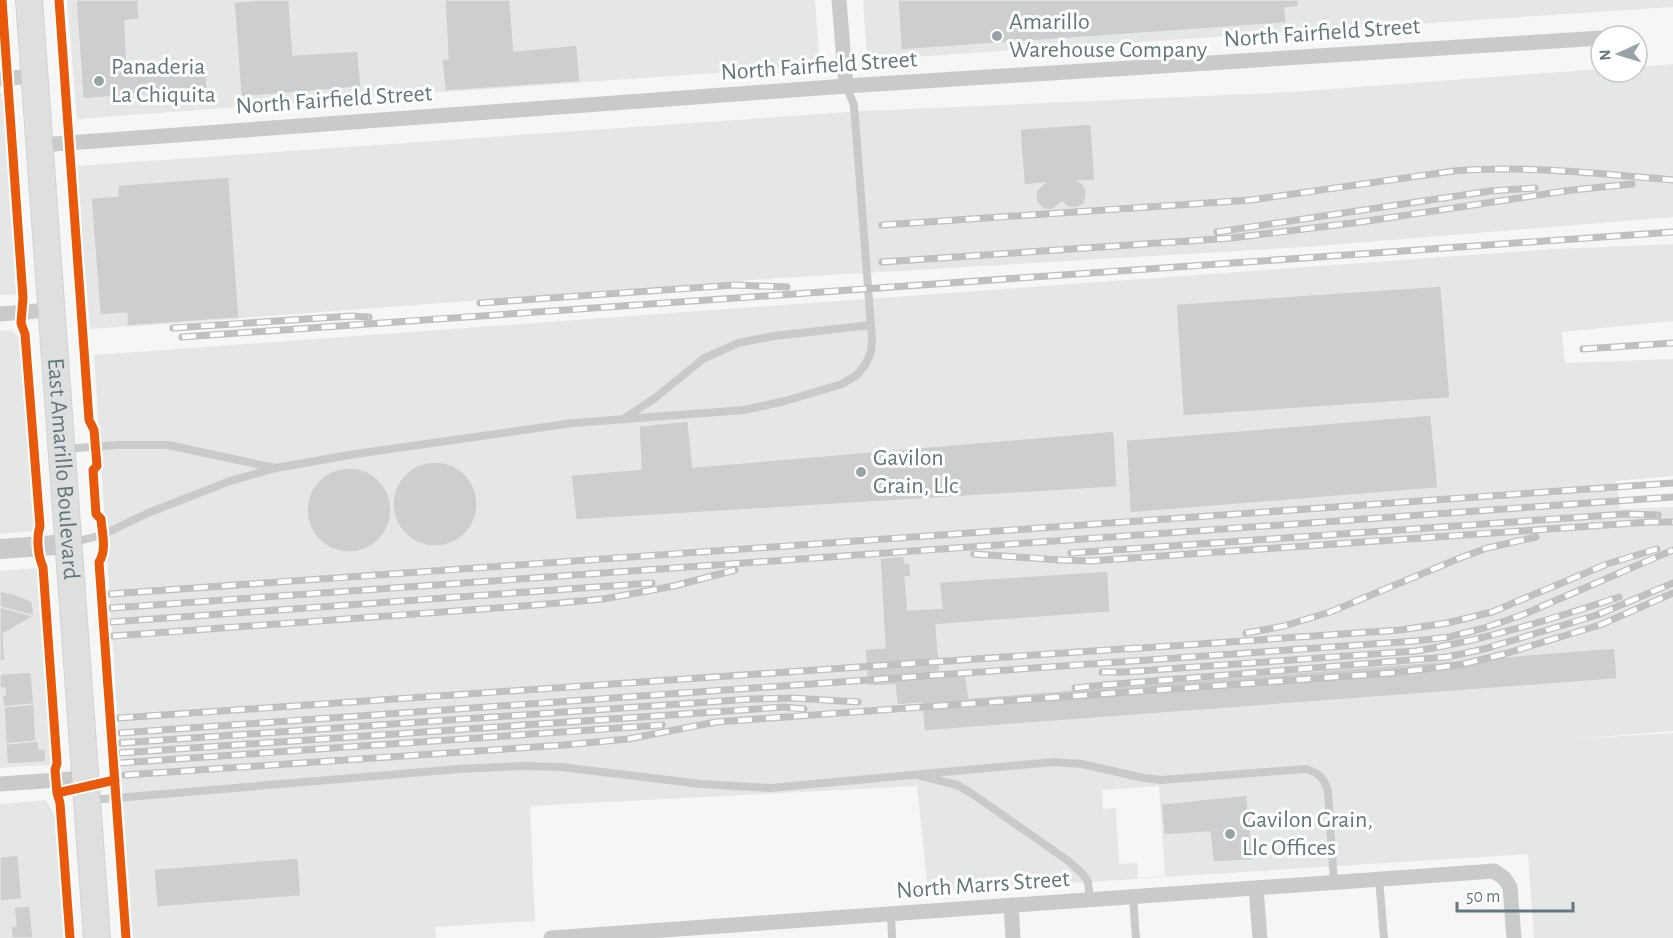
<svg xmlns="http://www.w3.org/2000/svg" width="1673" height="938" font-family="'Alegreya Sans',sans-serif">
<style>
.built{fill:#e5e7e6;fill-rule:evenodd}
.building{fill:#cccecf;stroke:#e6e6e6;stroke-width:1.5}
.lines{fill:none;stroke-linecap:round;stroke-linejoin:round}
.trunk-casing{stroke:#d2d3d3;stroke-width:28}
.service{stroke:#c9cbcb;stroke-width:8}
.minor{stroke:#c9cbcb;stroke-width:15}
.tertiary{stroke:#c9cbcb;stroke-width:20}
.trunk{stroke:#dedfdf;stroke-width:26}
.rail-casing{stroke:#bec0c1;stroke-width:7}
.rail{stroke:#fff;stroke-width:4.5;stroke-dasharray:14;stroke-linecap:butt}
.cycleway-casing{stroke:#fff;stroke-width:13}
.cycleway{stroke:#e8590c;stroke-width:9}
.poi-dot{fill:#97a3a7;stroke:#fff;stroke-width:2}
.labels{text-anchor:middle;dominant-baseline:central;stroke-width:6;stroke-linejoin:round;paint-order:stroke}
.poi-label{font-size:24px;fill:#64777d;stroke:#fff;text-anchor:start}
.street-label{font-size:24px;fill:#64777d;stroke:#fff}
</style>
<rect width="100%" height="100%" fill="#f6f6f6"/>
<!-- built -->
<path class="built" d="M67 0H815L820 66 440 92 77 119Z
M863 0H1673V7L867 60Z
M1673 64V217L1306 247 780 278 90 329 76 166 864 111 1292 92 1601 69V72H1637V67Z
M0 93 7 96 20 294 0 295Z
M1673 244V321L1562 332 1565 363 1673 359V476L1616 481 1620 509 1673 507V731L1574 739 1673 733V938H1534L1528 854 928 892 917 786 530 806 535 921 435 927 436 938H133L125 833 94 355 1554 249ZM1159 786 1165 876 1138 878 1137 863 1119 864 1116 808 1103 809 1102 790Z
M11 330 21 339 35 527 32 531 0 534V331Z
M39 568 53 761 49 765 0 768V571Z
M46 800 56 818 65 938H0V804Z"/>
<!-- building -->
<path class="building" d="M76 0H138L139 19 125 21 127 67 206 61 207 89 83 99Z
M260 0H289L293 55 358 51 361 87 241 97 234 2Z
M445 0H510L514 51 577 45 580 82 445 91 442 59H448Z
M898 0H1298V7L1285 8 1286 23 901 50Z
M1091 124 1095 181H1078L1083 184 1086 189V197L1084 204 1076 208 1068 207 1062 202 1051 210 1044 209 1037 203 1036 198V191L1044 183 1024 185 1020 129Z
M229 177 239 318 127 326V313L100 315 91 198 118 196V185Z
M1441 286 1450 398 1183 416 1176 304Z
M1431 415 1438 488 1130 513 1126 440Z
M688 421 693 467 1114 431 1117 487 576 520 571 475 641 469 639 426Z
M393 504a42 42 0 1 1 84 0a42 42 0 1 1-84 0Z
M307 510a42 42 0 1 1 84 0a42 42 0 1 1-84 0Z
M904 556 905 563H910L911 577H905L908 610 942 608 939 582 1108 571 1110 612 936 625 940 672 965 670 969 698 1615 648 1617 679 924 731 922 703 897 705 895 685 868 686 867 680 865 649 885 648 880 558Z
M0 591 14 594 32 601 34 616 0 607Z
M0 607 34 616 3 634 5 661 0 660Z
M31 672 34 704 4 707 2 695H5V688H0V674Z
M34 704 36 741 6 744 4 707Z
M36 741H38L39 749H45L46 762 7 764 6 744Z
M1247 795 1253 860 1213 862 1210 832 1164 835 1161 804Z
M18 855 22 899 0 901V857Z
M298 858 301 896 157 907 154 869Z
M30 906 33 938H12L11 927 16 926 14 907Z"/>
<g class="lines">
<!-- trunk casing -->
<g class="trunk-casing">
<g id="trunk">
<path id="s1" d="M29 0 97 938"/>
</g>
</g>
<!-- service -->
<path class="service" d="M625 418 655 398 703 359 738 343 774 336 871 325
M64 449 117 445H168L275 468
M71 543 102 535 148 513 230 481 276 468 355 454 573 423 744 410 785 401 842 384 857 375 865 365 871 352 872 339 854 105 846 86
M921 776 957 785 971 793 1067 860 1083 874 1088 882 1090 900
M92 800 459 769 523 766 561 767 701 784 770 788 1053 762 1082 764 1144 778 1161 780 1306 769C1319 773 1324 778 1328 791L1334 882
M1379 878 1384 938
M1133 897 1136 938
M891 914 892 938"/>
<!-- minor -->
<path class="minor" d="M839 0 846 86
M0 79 34 76
M40 145 846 86 1601 38
M0 314 50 310
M0 784 85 778
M1256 888 1260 938
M1011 905 1013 938
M551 938 1494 871 1504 878 1510 887 1514 938"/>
<!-- tertiary -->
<path class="tertiary" d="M0 549 69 544"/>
<!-- trunk -->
<use href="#trunk" class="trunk"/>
<!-- rail casing -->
<g class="rail-casing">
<path id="rail" d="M882 225 1251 200 1454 171C1527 165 1600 174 1673 180
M1217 232 1490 191 1535 188
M882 262 1232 238 1361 222 1572 190 1632 184
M480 303 734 285 787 287
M173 328 351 316 369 317
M182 337 1673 232
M1583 349 1673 343
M1071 553 1625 514 1658 515
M974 554 1061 560 1090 561 1650 522H1673
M110 594 1673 483
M111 608 1673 497
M111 622 652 583
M1246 633 1284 626 1330 612 1460 558 1487 548 1536 537
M113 636 536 605 603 599 674 586 735 570
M1128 649 1400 630 1447 623 1492 612 1607 564 1657 549
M1102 672H1125L1416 651C1485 640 1552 619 1619 597
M1075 688 1104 685 1447 657 1484 649 1597 615 1673 583
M119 718 1136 648
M120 733 1415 641 1449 637 1484 628 1522 615 1673 550
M121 743 751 699 792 698 858 702
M120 753 784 707 804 709
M120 763 662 725
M125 775 564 745 628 739 716 722 1391 673 1459 665 1504 654 1600 625 1673 593"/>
</g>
<!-- rail -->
<use href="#rail" class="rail"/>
<!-- cycleway casing -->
<g class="cycleway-casing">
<path id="cycleway" d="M2 0 23 298 21 323 25 334 40 526C36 538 38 556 43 567L57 763 55 770 57 793 115 780
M59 0 89 420 94 430 97 466 93 470 96 514 101 519C102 533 107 550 99 562L126 938
M57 793 60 803 70 938"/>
</g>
<!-- cycleway -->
<use href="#cycleway" class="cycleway"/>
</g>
<!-- markers -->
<g class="poi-dot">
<circle cx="997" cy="36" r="6"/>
<circle cx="99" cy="81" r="6"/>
<circle cx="861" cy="472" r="6"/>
<circle cx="1230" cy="834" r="6"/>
</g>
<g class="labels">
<!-- poi labels -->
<g class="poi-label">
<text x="1009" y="22">Amarillo<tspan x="1009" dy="28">Warehouse Company</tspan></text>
<text x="111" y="67">Panaderia<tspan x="111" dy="28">La Chiquita</tspan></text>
<text x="873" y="458">Gavilon<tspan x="873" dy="28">Grain, Llc</tspan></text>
<text x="1242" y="820">Gavilon Grain,<tspan x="1242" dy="28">Llc Offices</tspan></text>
</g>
<!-- street labels -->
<g class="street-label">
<text transform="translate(1322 33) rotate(-4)">North Fairfield Street</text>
<text transform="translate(819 66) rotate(-4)">North Fairfield Street</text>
<text transform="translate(334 100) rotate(-4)">North Fairfield Street</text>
<text stroke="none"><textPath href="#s1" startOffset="470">East Amarillo Boulevard</textPath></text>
<text transform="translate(983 885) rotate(-4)">North Marrs Street</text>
</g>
</g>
<!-- north arrow -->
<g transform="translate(1619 54) rotate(266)"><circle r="28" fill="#ffffff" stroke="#c1c9cb" stroke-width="1.5"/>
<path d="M0-4.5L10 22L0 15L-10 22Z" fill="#97a3a7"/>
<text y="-9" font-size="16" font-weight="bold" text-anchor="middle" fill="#64777d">N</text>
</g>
<!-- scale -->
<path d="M1457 902v9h116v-9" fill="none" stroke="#64777d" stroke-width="3"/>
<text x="1466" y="902" font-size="18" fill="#64777d" stroke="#ffffff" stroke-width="4.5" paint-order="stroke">50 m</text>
</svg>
